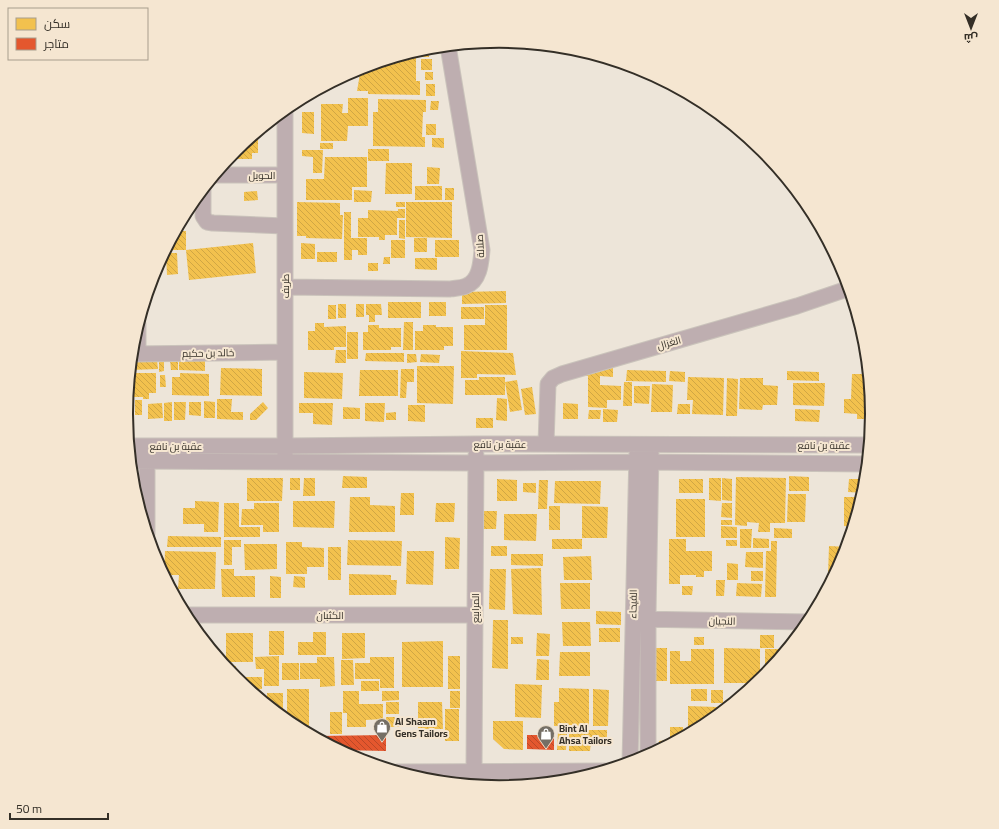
<svg xmlns="http://www.w3.org/2000/svg" width="999" height="829" font-family="Georgia,Cairo,serif">
<style>
.homes{fill:url(#homes-back-hatch)}
.shops{fill:url(#shops-back-hatch)}
.lines{fill:none;stroke-linecap:round;stroke-linejoin:round}
.minor-casing{stroke:#cac3bb;stroke-width:17}
.minor{stroke:#beaeb0;stroke-width:15}
.labels{text-anchor:middle;dominant-baseline:central;stroke-width:4;stroke-linejoin:round;paint-order:stroke}
.street-label{font-size:10px;fill:#342f27;stroke:#f5e6d1}
.poi-label{font-size:10px;font-weight:bold;fill:#342f27;stroke:#f5e6d1;text-anchor:start}
.rim{fill:none;stroke:#342f27;stroke-width:2}
</style>
<defs>
<pattern id="homes-back-hatch" width="6" height="6" patternUnits="userSpaceOnUse"><rect width="6" height="6" fill="#f2c14e"/><path d="M-1 5l2 2M0 0l6 6M5-1l2 2" fill="none" stroke="#d0a644"/></pattern>
<pattern id="shops-back-hatch" width="6" height="6" patternUnits="userSpaceOnUse"><rect width="6" height="6" fill="#e4572e"/><path d="M-1 5l2 2M0 0l6 6M5-1l2 2" fill="none" stroke="#ba4827"/></pattern>
</defs>
<rect width="100%" height="100%" fill="#ede5d9"/>
<!-- homes -->
<path class="homes" d="M429 48V57H420V50Z
M416 51V81H420V95L368 94V91H357L361 68Z
M421 59H432V70H421Z
M425 72H433V80H425Z
M426 84H435V96H426Z
M348 98H368V126H348L347 141H321V104H343L342 113H348Z
M378 99 426 100V112H423L422 137H425V147L373 146V112H378Z
M431 101H439L438 110H430Z
M302 112H314V134L302 133Z
M270 122V128H262Z
M426 124H436V135H426Z
M254 135H258V153H252V159H237V153H233Z
M432 138H444V148L432 147Z
M320 143H333V149H320Z
M368 149H389V161H368Z
M302 150H323L322 173H313V157L302 156Z
M325 157H367V187H352V200H306V179H324Z
M386 163H412V194H385Z
M427 167 440 168 439 184H427Z
M415 186H442V200H415Z
M445 188H454V200H445Z
M354 190 372 191 371 202H354Z
M257 191 258 200 244 201V192Z
M297 202 340 203V215H343L342 239 306 238V236H297Z
M396 202H405V207H396Z
M406 202H452V238L406 237Z
M398 209H405V218H397V235H385V240H379V237H358V218H368V210L398 211Z
M344 212H351V238H367V255H358V250H352V260H344Z
M399 220H405V239L399 238Z
M176 231H186V250H166Z
M414 238H427V252H414Z
M391 240H405V258H391Z
M435 240H459V257H435Z
M253 243 256 273 189 280 186 250Z
M301 243 315 244V259H301Z
M317 252H337V262H317Z
M166 253H177L178 274 167 275Z
M384 257H390V264H383Z
M415 258H437V270L415 269Z
M368 263H378V271H368Z
M506 291V303L462 304V292Z
M388 302H421V318H388Z
M429 302H446V316H429Z
M338 304H346V318H338Z
M356 304H364V317H356Z
M366 304H381L382 315H375V322H369V315H366Z
M328 305H336V319H328Z
M485 305H507V350H464V325H485Z
M461 307H484V319H461Z
M857 314 863 331 859 332 854 315Z
M404 322H413V350H403Z
M315 323H324V327L346 326V347H334V350H308V331H315Z
M368 325H379V328H401V347H391V350H363V332H368Z
M423 325H436V327H453V346H444V350H415V331H423Z
M347 332H358V359H347Z
M336 350H346V363H335Z
M461 351 513 353 516 375 477 374V378H461Z
M366 353H404V362L365 361Z
M407 354H416L417 362 407 363Z
M421 354 440 355 439 363 420 362Z
M179 359 205 360V371L179 370Z
M131 360H157L158 369 130 370Z
M159 360H164V371L159 372Z
M170 360H178V370H171Z
M417 366H454L453 404 417 403Z
M586 367 613 368V377L600 376V385L621 386V400H607V408L588 407V376H586Z
M221 368 262 369V396L220 395Z
M401 369H414V382H407L406 398H400Z
M360 370H398V396H359Z
M627 370 666 371V382L626 381Z
M670 371 685 372V382L669 381Z
M787 371 819 372V381L787 380Z
M304 372 343 373 342 399 304 398Z
M130 373H156V393H149V399H143V397H128Z
M180 373 209 374V396L172 395V377H180Z
M852 374H869L873 410H868V419H857V414L844 413V399H851Z
M160 375H165L166 387H160Z
M479 377H505V395H465V380H479Z
M688 377 724 378 723 415 692 414 693 400H687Z
M727 378 738 379 737 416H726Z
M740 378H763V385L778 386 777 405H763L762 410 739 409Z
M517 380 522 410 510 412 505 382Z
M624 382H632V406H623Z
M793 383H825L824 406 793 405Z
M652 384 673 385 672 412H651Z
M634 386H650L649 404 634 403Z
M532 387 536 414 525 415 521 389Z
M497 398 507 399V421L496 420Z
M217 399H232L231 412H243V420L217 419Z
M135 400H142V415H135Z
M204 401 215 402V418H204Z
M172 402V421H164V403Z
M174 402H186L185 420H174Z
M189 402H201V416L189 415Z
M263 402 268 408 256 420H250V414Z
M162 403 163 418 148 419V404Z
M299 403H333L332 425 313 424V413H299Z
M365 403H385L384 422 365 421Z
M563 403 578 404V419H563Z
M678 404H690V414H677Z
M408 405H425V422L408 421Z
M127 406 128 416H126V414Z
M343 407 360 408V419H343Z
M603 409 618 410 617 422H603Z
M795 409 820 410 819 422 795 421Z
M589 410H601L600 419H588Z
M396 412V420H386V413Z
M476 418H493V428H476Z
M343 476 367 477V488H342Z
M789 476 809 477V491H789Z
M736 477 786 478 785 523H770V532H758L759 523 747 522V526L735 525Z
M247 478H283L282 501H247Z
M290 478H300V490H290Z
M304 478H315V496H303Z
M709 478H721V501L709 500Z
M722 478 732 479V501L722 500Z
M497 479 517 480V501H497Z
M679 479H703V493H679Z
M849 479H867L864 493 848 492Z
M539 480H548L547 509H538Z
M555 481H601L600 504 554 503Z
M523 483H536V493L523 492Z
M401 493H414V515H400Z
M788 494H806L805 522H787Z
M350 497H370V505L395 506V532H349Z
M844 497H863L854 527 844 526Z
M676 499H705V537H676Z
M195 501 219 502 218 532H204V524H183V508H195Z
M293 501H335L334 528 293 527Z
M224 503H239V527H260V537H224Z
M254 503H279V532H263V525H241L242 509H254Z
M436 503H455L454 522H435Z
M722 503H732V518L721 517Z
M549 506H560V530H549Z
M582 506 608 507 607 538H582Z
M484 511H497L496 529H484Z
M504 514H537L536 541 504 540Z
M721 520H732V525H721Z
M721 526 737 527V538H721Z
M774 528 792 529V538H774Z
M740 529H752L751 548H740Z
M168 536 221 537V547H167Z
M445 537 460 538 459 569H445Z
M753 538 769 539V548H753Z
M552 539H582V549H552Z
M669 539H686V551H712V571H704V577H696V575H680V584H669Z
M224 540H241V547H232V565H224Z
M348 540 402 541 401 566 347 565Z
M726 540H737V546H726Z
M771 541H777L776 597H765L766 551H771Z
M286 542H302V547L324 548V567H307V574H286Z
M244 544H277V569L245 570Z
M491 546H507V556H491Z
M829 546 848 547 844 558 835 575H828Z
M328 547H341V580H328Z
M165 551 216 552 215 589H178L179 575H164Z
M407 551H434L433 585 406 584Z
M746 552H763V568L745 567Z
M511 554H543V566L511 565Z
M591 556 592 580H564L563 557Z
M727 563 738 564V580H727Z
M541 568 542 615 513 614 511 569Z
M221 569H234V576H255V597H222Z
M490 569H506L505 610 489 609Z
M751 571H763V581H751Z
M349 574 391 575V580H397L396 595H349Z
M270 576 281 577V598H270Z
M294 576 305 577V588L293 587Z
M828 578H833L828 589Z
M716 580H725L724 596H716Z
M560 583H590V609H561Z
M737 583 762 584 761 597 736 596Z
M682 586H693L692 595H682Z
M596 611 621 612V625L596 624Z
M493 620H508V669L492 668Z
M562 622H590L591 646H563Z
M599 628H620V642H599Z
M269 631H284V655H269Z
M313 632H326V655H298V642H313Z
M226 633H253V662H226Z
M342 633H365V658L342 659Z
M537 633 550 634 549 656H536Z
M760 635H774V648H760Z
M511 637H523V644H511Z
M694 637H704V645H694Z
M443 641V687H402V642Z
M655 648H667V681H654Z
M724 648 760 649V682L758 683H724Z
M691 649H714V684H670V651H680V661H691Z
M765 649H788L772 668H765Z
M560 652H590V676H559Z
M279 656V686H264V669H256L255 657Z
M448 656H460V689H448Z
M317 657H334L335 686 320 687V679H300V663H317Z
M370 657H394V688H380V679H355V663H370Z
M537 659 549 660V680H536Z
M341 660H353L354 685H341Z
M282 663H299V680H282Z
M225 666H236V679L235 678Z
M238 677H262V689H249L238 680Z
M361 681H379V691H361Z
M515 684 542 685 541 718 515 717Z
M559 688 589 689V727L554 726V702H559Z
M287 689H309V729H303V731L287 721Z
M593 689 609 690 608 726H593Z
M691 689H707V701H691Z
M711 690H723V703H711Z
M343 691H359V704H383V719L366 720V727H347V713H343Z
M382 691H399V700L382 701Z
M450 691H460V708H450Z
M267 693H283V718L267 705Z
M386 702H399V714H386Z
M418 702H442L443 729H418Z
M688 706 717 707V717L707 725 688 735Z
M445 709H459V741H445Z
M330 712H342V734H330Z
M386 717H401V727H386Z
M493 721H523V750L504 749 493 739Z
M670 727H683L684 738 670 745Z
M569 730H607V742L591 741 590 751H569Z
M558 731H567L566 750H557Z
M668 740V746L659 750V741Z"/>
<!-- shops -->
<path class="shops" d="M386 735V751L338 750 317 739V736Z
M527 735H554V750L527 749Z"/>
<g class="lines">
<!-- minor casing -->
<g class="minor-casing">
<path id="minor" d="M285 110V455
M215 175H284
M203 190V216L207 222 213 223 284 226
M285 287 450 289C455 288 462 288 466 286 480 281 481 262 482 250L448 46
M132 354 285 352
M138 354V324
M546 444 548 384 553 378 562 374 797 306 850 288
M129 446H285L476 444 870 445
M147 453V534
M131 461 476 463 637 462 868 464
M185 615H475
M638 619 810 622
M648 757V615L651 452
M630 763 637 451
M397 772 605 771
M474 772 476 455"/>
</g>
<!-- minor -->
<use href="#minor" class="minor"/>
</g>
<!-- icons -->
<defs>
<g id="shop-pin" transform="scale(0.9)"><path d="M0 17L-7.5 6A9.5 9.5 0 1 1 7.5 6Z" fill="#756f65" stroke="#f5e6d1"/><path d="M-5-2.5h2.3a2.7 3.5 0 0 1 5.4 0H5L5.5 6h-11ZM-1.5-2.5h3a1.5 2.3 0 0 0-3 0Z" fill="#fff"/></g>
</defs>
<g fill-rule="evenodd">
<use href="#shop-pin" x="382" y="727"/>
<use href="#shop-pin" x="546" y="734"/>
</g>
<g class="labels">
<!-- street labels -->
<g class="street-label">
<text x="262" y="175">الحويل</text>
<text transform="translate(480 246) rotate(-94)">صلالة</text>
<text transform="translate(285 286) rotate(-90)">طريف</text>
<text transform="translate(669 343) rotate(-16)">الغزال</text>
<text transform="translate(208 353) rotate(-1)">خالد بن حكيم</text>
<text x="500" y="444">عقبة بن نافع</text>
<text x="824" y="445">عقبة بن نافع</text>
<text x="176" y="446">عقبة بن نافع</text>
<text transform="translate(633 604) rotate(-89)">الفيحاء</text>
<text transform="translate(475 608) rotate(-90)">المرابيع</text>
<text x="330" y="615">الكثبان</text>
<text transform="translate(722 621) rotate(1)">النجيان</text>
</g>
<!-- poi labels -->
<g class="poi-label">
<text x="395" y="721">Al Shaam<tspan x="395" dy="12">Gens Tailors</tspan></text>
<text x="559" y="728">Bint Al<tspan x="559" dy="12">Ahsa Tailors</tspan></text>
</g>
</g>
<!-- crop -->
<path d="M0 0H999V829H0ZM133 414a366 366 0 1 1 732 0a366 366 0 1 1-732 0Z" fill="#f5e6d1" fill-rule="evenodd"/>
<path class="rim" d="M133 414a366 366 0 1 1 732 0a366 366 0 1 1-732 0Z"/>
<!-- legend -->
<rect x="8" y="8" width="140" height="52" fill="#f5e6d1" stroke="#a89d8d"/>
<rect x="16" y="18" width="20" height="12" fill="#f2c14e" stroke="#a89d8d"/>
<text x="44" y="28" font-size="12" fill="#342f27">سكن</text>
<rect x="16" y="38" width="20" height="12" fill="#e4572e" stroke="#a89d8d"/>
<text x="44" y="48" font-size="12" fill="#342f27">متاجر</text>
<!-- north arrow -->
<g transform="translate(971 28) rotate(180)" stroke="#f5e6d1" stroke-width="3" paint-order="stroke">
<path d="M0-3L7 15L0 10L-7 15Z" fill="#342f27"/>
<text y="-6" font-size="11" font-weight="bold" text-anchor="middle" fill="#342f27">ش</text>
</g>
<!-- scale -->
<path d="M10 813v6h98v-6" fill="none" stroke="#342f27" stroke-width="2"/>
<text x="16" y="813" font-size="12" fill="#342f27" stroke="#f5e6d1" stroke-width="3" paint-order="stroke">50 m</text>
</svg>
